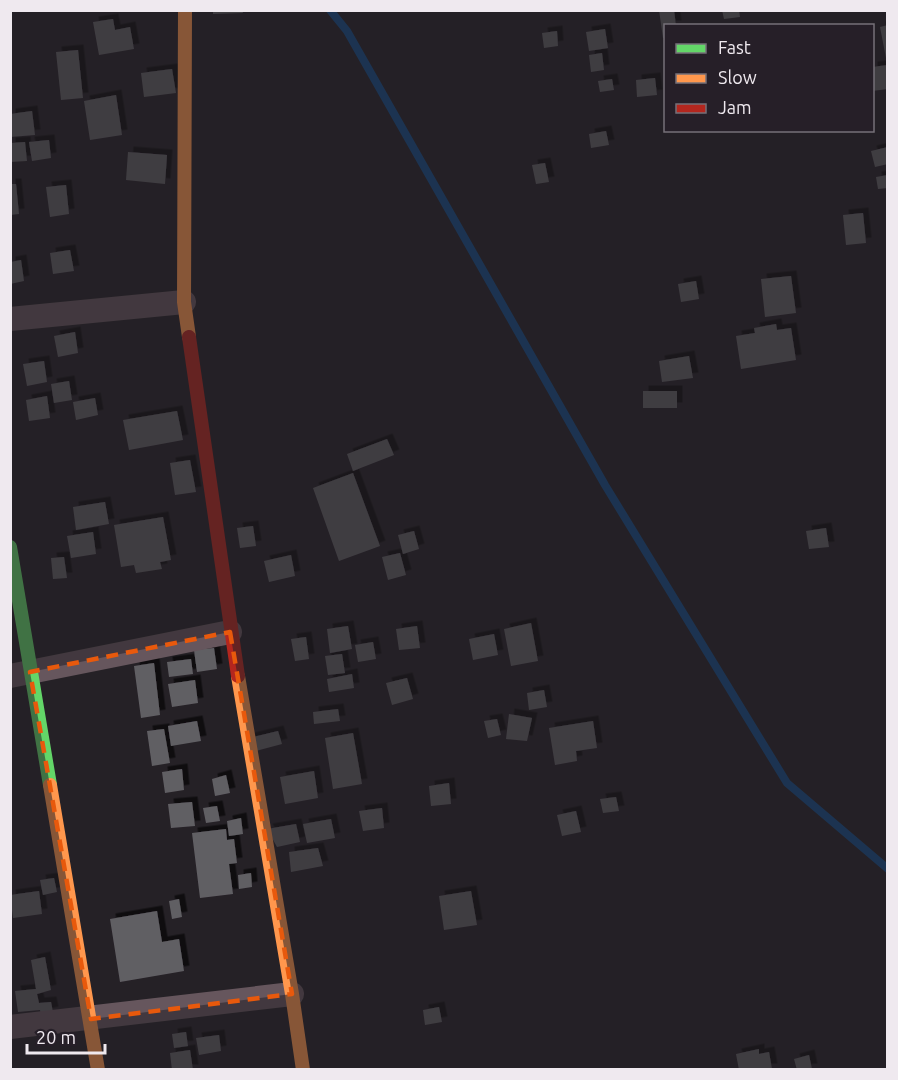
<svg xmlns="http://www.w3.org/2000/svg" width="898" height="1080" font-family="Ubuntu,sans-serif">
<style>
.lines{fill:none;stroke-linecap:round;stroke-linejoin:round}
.stream{stroke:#134b86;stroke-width:8}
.building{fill:#615f64;filter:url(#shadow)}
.street{stroke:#66565d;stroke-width:24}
.fast{stroke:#63d668;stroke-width:14}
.slow{stroke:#ff974d;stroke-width:14}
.jam{stroke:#b3261e;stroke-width:14}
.marked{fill:none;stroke:#e8590c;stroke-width:4.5;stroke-dasharray:12 8;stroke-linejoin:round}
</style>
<defs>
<filter id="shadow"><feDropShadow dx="5.5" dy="-5.5" stdDeviation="0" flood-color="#0009"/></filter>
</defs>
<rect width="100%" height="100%" fill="#252126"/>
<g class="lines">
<!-- stream -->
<path class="stream" d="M330 10 347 31 605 485 787 783 888 869"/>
</g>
<!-- building -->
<path class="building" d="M213 10H242L243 13 213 14Z
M659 10H674L676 26H666V37L663 38Z
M722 10H739L740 17 724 19Z
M113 19 115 30 130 27 134 49 99 55 93 22Z
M888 25V57L886 58 880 27Z
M605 29 608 48 589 51 586 32Z
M557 31 558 46 544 48 542 33Z
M78 50 83 98 61 100 56 52Z
M602 53 604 70 591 72 589 55Z
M888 65V89L872 91V67Z
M172 69 176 93 144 97 141 73Z
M655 78 657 95 637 97 636 80Z
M612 79 614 90 600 92 598 81Z
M116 95 122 135 90 140 84 101Z
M32 111 35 135 10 137V114Z
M606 131 609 145 591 148 589 134Z
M49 140 51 158 32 161 29 142Z
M25 142 27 161 10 162V143Z
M888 147V164L875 167 871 151Z
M128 152 167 155 165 184 126 180Z
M545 163 549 182 536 184 532 165Z
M888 175V188L878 189 876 177Z
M10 184H16L19 214 10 215Z
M66 185 69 214 50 217 46 187Z
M863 213 866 243 846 245 843 215Z
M70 250 74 271 53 274 50 253Z
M21 260 24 281 10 284V262Z
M791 276 796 313 765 317 761 279Z
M696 281 699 299 681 302 678 284Z
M776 324 777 330 791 328 796 360 741 369 736 336 755 333 754 328Z
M75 332 78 353 58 357 54 336Z
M689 356 693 378 662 382 659 361Z
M44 361 47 382 27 386 23 364Z
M69 381 72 400 54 403 51 384Z
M643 391H677V408H643Z
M47 396 50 418 29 421 26 400Z
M95 398 98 415 76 420 73 402Z
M177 411 183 440 129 450 123 420Z
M387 439 394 455 353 471 347 454Z
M190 460 196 492 175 495 170 463Z
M353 473 380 546 339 561 313 488Z
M105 502 109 524 76 530 73 507Z
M163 517 171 560 160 562 162 569 136 573 134 565 121 567 114 525Z
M253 526 256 546 240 548 237 528Z
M826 528 829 547 809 549 806 531Z
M414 531 419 549 403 554 398 535Z
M93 532 96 554 71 558 67 536Z
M400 553 406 575 388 580 382 557Z
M291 555 295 576 269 582 264 561Z
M64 557 67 578 53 579 51 558Z
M531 623 538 661 511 666 504 629Z
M348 626 352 649 330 653 327 629Z
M417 626 420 648 399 650 396 629Z
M494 634 498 655 473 660 469 639Z
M306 637 309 659 295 661 291 639Z
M373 642 376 659 358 662 355 645Z
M214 648 217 669 197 672 194 650Z
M342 654 345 673 328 675 325 656Z
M191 659 193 674 169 677 167 662Z
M154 663 160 715 141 718 134 666Z
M352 674 354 688 329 692 327 679Z
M407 678 413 699 392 705 386 683Z
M195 680 198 703 172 707 168 684Z
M544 690 547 707 529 710 527 693Z
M338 709 340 721 314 724 313 712Z
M509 714 532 718 527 741 506 739Z
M497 719 501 735 488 738 484 721Z
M197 721 201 741 171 746 168 726Z
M593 721 597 748 576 751 577 761 555 765 549 728Z
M164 729 170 763 152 766 147 731Z
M278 731 282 744 252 752 249 738Z
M353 733 362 784 333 789 325 738Z
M182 769 184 790 165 793 162 772Z
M314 771 318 798 285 804 280 777Z
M226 775 230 793 215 796 212 779Z
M449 783 451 804 431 806 429 786Z
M616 797 619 811 603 813 600 799Z
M192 802 195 826 171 828 168 804Z
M217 806 220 821 206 823 203 808Z
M382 808 384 828 363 831 359 811Z
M576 811 581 832 562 836 557 815Z
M241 818 243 834 229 836 227 821Z
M331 819 335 838 307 843 303 824Z
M296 824 300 842 277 847 267 829Z
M226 829 227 840 234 839 237 863 229 864 233 894 200 898 192 833Z
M318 848 323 866 291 872 289 852Z
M251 873 252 887 239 889 238 875Z
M54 878 57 892 43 895 40 880Z
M39 891 42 914 13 918 10 895Z
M471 891 477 925 444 930 439 896Z
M179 899 182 917 172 919 169 901Z
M157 911 162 942 179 939 184 971 120 982 110 919Z
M45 957 51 990 37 994 39 1003 51 1002 53 1012 41 1015 40 1010 18 1012 15 991 36 989 31 960Z
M439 1007 442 1022 425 1025 423 1010Z
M186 1032 188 1046 174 1048 172 1034Z
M219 1035 221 1051 199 1055 196 1038Z
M759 1049V1054L769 1052 772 1069 739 1070 736 1054Z
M190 1050 193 1070H172L170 1053Z
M809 1055 812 1069 797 1070 794 1059Z"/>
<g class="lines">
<!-- street -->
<path class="street" d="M10 319 184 302
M10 676 230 632
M10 1027 292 994"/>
<!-- fast -->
<path class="fast" d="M10 547 50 785"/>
<!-- slow -->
<path class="slow" d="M185 10 184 302 189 337
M238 676 292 994 303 1070
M50 785 98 1070"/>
<!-- jam -->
<path class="jam" d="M189 337 238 676"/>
</g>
<!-- marked area -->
<path d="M0 0H898V1080H0ZM230 632 292 994 91 1019 30 672Z" fill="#252126" fill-opacity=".55" fill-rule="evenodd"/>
<path class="marked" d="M230 632 292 994 91 1019 30 672Z"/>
<!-- border -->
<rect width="898" height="1080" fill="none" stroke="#efe9ef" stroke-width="24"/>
<!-- legend -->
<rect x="664" y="24" width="210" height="108" fill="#261f28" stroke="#767078" stroke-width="1.5"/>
<rect x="676" y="44" width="30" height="9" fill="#63d668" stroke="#767078" stroke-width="1.5"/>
<text x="718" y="54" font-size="18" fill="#efe9ef">Fast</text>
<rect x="676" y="74" width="30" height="9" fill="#ff974d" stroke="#767078" stroke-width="1.5"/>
<text x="718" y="84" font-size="18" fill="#efe9ef">Slow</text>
<rect x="676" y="104" width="30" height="9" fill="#b3261e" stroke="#767078" stroke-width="1.5"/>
<text x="718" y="114" font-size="18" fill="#efe9ef">Jam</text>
<!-- scale -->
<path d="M27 1044v9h78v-9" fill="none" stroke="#efe9ef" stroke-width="3"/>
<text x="36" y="1044" font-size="18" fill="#efe9ef" stroke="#261f28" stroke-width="4.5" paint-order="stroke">20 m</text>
</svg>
